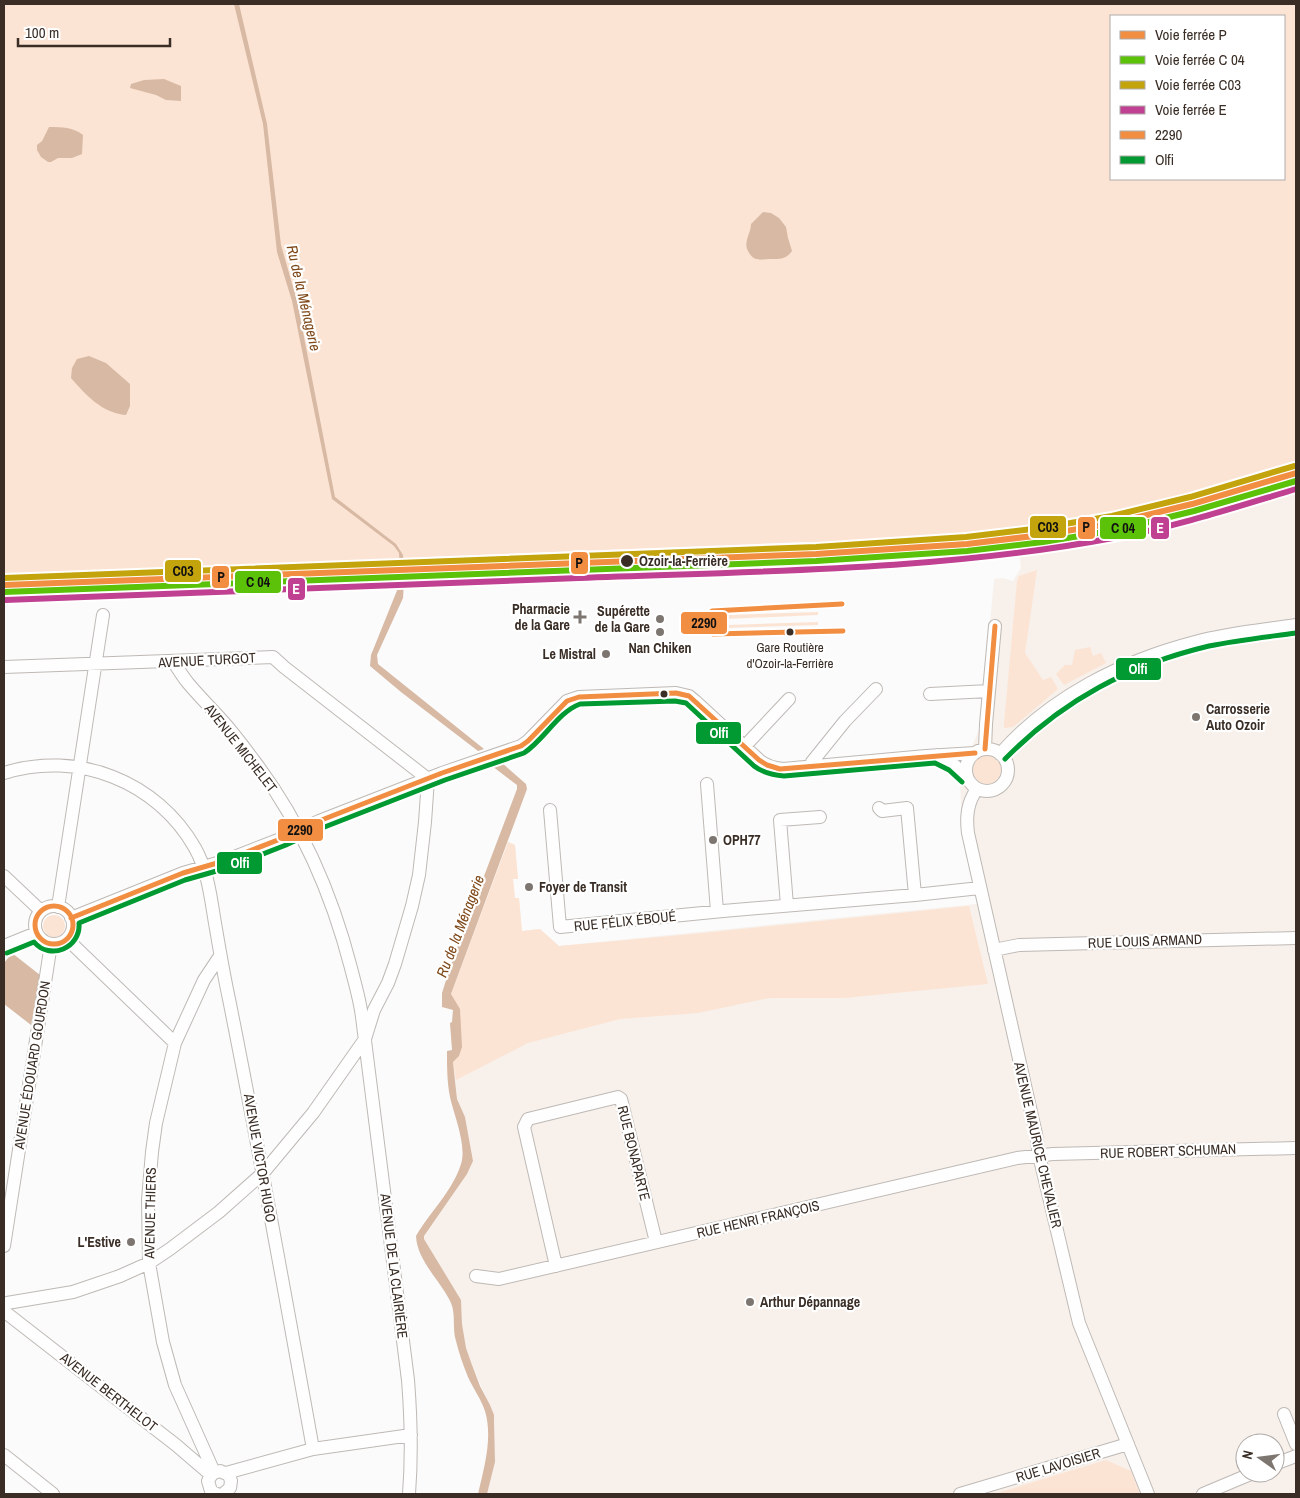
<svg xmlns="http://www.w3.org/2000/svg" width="1300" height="1498" font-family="'Archivo Narrow',sans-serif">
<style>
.built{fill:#f8f0ea;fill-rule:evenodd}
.green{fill:#fce4d4;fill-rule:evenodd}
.water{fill:#d7b9a4}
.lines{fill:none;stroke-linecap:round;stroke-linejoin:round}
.minor-casing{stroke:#beb9b5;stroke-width:14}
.minor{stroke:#fefefe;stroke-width:12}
.bus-1-casing{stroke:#fff;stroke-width:9}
.bus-2-casing{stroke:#fff;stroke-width:9}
.bus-1{stroke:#f28e42;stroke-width:5}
.bus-2{stroke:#019a32;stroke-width:5}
.rail-1-casing{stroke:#fff;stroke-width:10}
.rail-2-casing{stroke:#fff;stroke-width:10}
.rail-3-casing{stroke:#fff;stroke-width:10}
.rail-4-casing{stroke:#fff;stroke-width:10}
.rail-1{stroke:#f28e42;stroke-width:6}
.rail-2{stroke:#5bc109;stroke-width:6}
.rail-3{stroke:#c4a40d;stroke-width:6}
.rail-4{stroke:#c04191;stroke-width:6}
.stop-dot{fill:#392d25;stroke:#fff;stroke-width:2}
.poi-dot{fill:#7d7570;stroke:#fff;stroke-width:2}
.labels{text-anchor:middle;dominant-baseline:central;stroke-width:4.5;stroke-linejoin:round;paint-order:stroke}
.bus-label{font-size:13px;fill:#392d25;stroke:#fff}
.stop-label{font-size:14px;font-weight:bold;fill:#392d25;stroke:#fff;text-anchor:start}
.poi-label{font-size:14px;font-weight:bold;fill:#392d25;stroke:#fff;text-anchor:end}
.street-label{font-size:14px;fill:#392d25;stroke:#fff}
.water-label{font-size:15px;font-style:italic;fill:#7f4818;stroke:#fff}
.line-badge{stroke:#fff;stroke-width:2}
.badge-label{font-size:14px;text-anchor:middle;font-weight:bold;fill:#fff}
.pale-badge-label{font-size:14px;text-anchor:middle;font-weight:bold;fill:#111}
</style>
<rect width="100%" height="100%" fill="#fbfbfb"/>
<!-- built -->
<path class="built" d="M1296 469V1494H487L495 1462V1422L493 1413 472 1365 466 1348 462 1324 461 1300 424 1239V1236L467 1174 473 1161 465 1117 457 1099 450 1023 452 1022 453 1009 508 842 515 845 518 879H513L515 898H519L522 931 540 929 559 946 977 904 962 833 960 779 981 724 994 579 1002 578 1013 581 1021 568 1019 553 911 562 809 575 808 561 429 576 430 589 408 583V566L428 557V568L808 552V542L846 547 996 537 1073 527 1146 512 1221 492ZM1245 1443H1275V1473H1245Z
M399 565V582L4 596V580Z"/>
<!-- green -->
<path class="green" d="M4 4H1296V469L1221 492 1146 512 1073 527 996 537 846 547 808 542 428 557 408 566 399 567 398 565 4 580ZM1111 16H1284V179H1111Z
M1037 570 1025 653 1043 680 1051 677 1058 689 1013 727 1004 728V724L1017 581 1019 576Z
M818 612V615L726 619V615Z
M818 622V625L726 628V625Z
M1090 647 1093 656 1101 653 1106 663 1064 685 1056 674 1065 665H1072L1075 650Z
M973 770a14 14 0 1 1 28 0a14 14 0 1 1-28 0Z
M508 842 515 845 518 879H513L515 898H519L522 931 540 929 559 946 693 934 969 906 988 984 844 998H769L698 1013 620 1019 528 1043 456 1080 453 1062 459 1056 451 994Z
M43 926a11 11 0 1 1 22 0a11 11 0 1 1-22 0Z
M1106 1460 1131 1471 1140 1494H994Z"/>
<!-- water -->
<path class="water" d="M234 4H239L267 124 281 245 297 301 335 497 396 544 403 555 404 566H400L399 553 394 546 332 499 292 301 277 252 263 124Z
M164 79 181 86V101L166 100 156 95 130 88 131 84 144 80Z
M49 127C62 127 73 127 83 135L82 154 72 158H58L51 162H48L41 157 37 150V145L42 141Z
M763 212 771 213 779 218 786 227 788 238 792 251C786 259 781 259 772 259 761 259 754 263 748 251 743 242 751 233 751 224Z
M89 356 106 363 130 384V406L126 415C102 413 86 395 71 378L72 368 77 359Z
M404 582 403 598 377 655 378 664 484 749 478 751 401 692 370 666 371 655 400 583Z
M501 762 526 784 527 789 451 994 460 1009 462 1047 459 1056 453 1062 457 1099 465 1117 473 1161 467 1174 424 1236V1239L461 1300 462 1324 466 1348 472 1365 480 1386 490 1405 494 1415 495 1462 487 1494H478C484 1468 493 1438 485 1411 481 1399 473 1388 468 1377 463 1365 459 1353 456 1341 452 1328 456 1315 451 1303 441 1281 417 1261 416 1236 430 1212 452 1192 461 1164 467 1146 454 1115 450 1097 447 1082 447 1066 447 1051L452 1050 450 1023 452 1022 453 1010 442 1007V993L453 958 517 789V785L492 766Z
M12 953 40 975 31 1025 4 1004V963Z"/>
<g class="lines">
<!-- minor casing -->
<g class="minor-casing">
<path id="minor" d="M173 661C178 669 183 677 188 683 198 695 209 706 219 717 232 731 244 747 255 762 301 823 332 894 351 968 355 984 360 1000 362 1017L408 1380C411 1418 412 1456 409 1494
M4 667 273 657 284 667 428 779
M930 694 989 691
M744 747 789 699
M966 770a21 21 0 1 1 42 0a21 21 0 1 1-42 0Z
M985 749 986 724 995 626
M1000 754C1050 697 1122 661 1195 642 1228 633 1263 630 1296 625
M937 755 953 764 967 777
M811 766 812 762 845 721 876 689
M4 773C77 750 157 781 195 848 209 873 211 901 216 929 220 952 224 976 229 999 259 1149 286 1299 313 1449
M707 784 717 911
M977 789C967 803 966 817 968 833L1036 1134 1039 1155 1079 1323 1148 1494
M879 808 882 811 907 808 915 895
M550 810 560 927 723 911 915 895 980 888
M4 876 41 911
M787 905 780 820 820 817
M35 925a19 19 0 1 1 38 0a19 19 0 1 1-38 0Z
M58 907 103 615
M71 918 183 873 224 861 283 838 319 821 442 773 521 746 528 741 567 701 579 697 676 693 689 696 695 701 759 760C766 766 774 768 783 769L926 756 975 753
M67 939 175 1043
M4 946 36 933
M994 950 1019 945 1296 938
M4 1246 51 944
M556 1266 524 1127 528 1119 618 1097 621 1099 656 1242
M476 1276 499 1279 1017 1158 1053 1154 1296 1148
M7 1303 73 1292 120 1276 149 1263 170 1249 219 1212 263 1173 313 1113 365 1039 374 1010 388 983 395 964 412 906 419 875 425 822 428 779
M5 1312 176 1445 211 1475
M1284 1414 1296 1444
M4 1455 53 1494
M1275 1464 1296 1456
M214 1472 175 1385 163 1342 149 1263 148 1200 152 1152 156 1123 175 1043 204 980 220 956
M226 1473 313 1449 411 1435
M217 1494 211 1491 208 1481 212 1474 220 1471 229 1475 231 1481 230 1488 223 1494
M960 1494 1128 1444
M1203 1494 1253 1473"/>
</g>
<!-- minor -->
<use href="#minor" class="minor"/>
<!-- bus-1 casing -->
<g class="bus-1-casing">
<path id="bus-1" d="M842 604 712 611C705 616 701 622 706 630L713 634 843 631
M985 749 995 626
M35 925a19 19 0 1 1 38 0a19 19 0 1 1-38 0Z
M71 918 183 873 224 861 283 838 319 821 442 773 521 746 528 741 567 701 579 697 676 693 689 696 759 760 767 765 780 769 975 753"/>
</g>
<!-- bus-2 casing -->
<g class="bus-2-casing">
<path id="bus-2" d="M1005 759C1063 700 1129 665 1209 646 1238 640 1267 637 1296 633
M7 953 34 942C50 961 81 948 79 923L185 880 227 868 286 845 322 828 445 780 524 753C544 740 558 712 580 704L675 701 686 703 754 766C763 773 773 775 784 776L935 763 949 770 962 782"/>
</g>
<!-- bus-1 -->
<use href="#bus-1" class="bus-1"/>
<!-- bus-2 -->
<use href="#bus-2" class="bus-2"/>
<!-- rail-1 casing -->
<g class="rail-1-casing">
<path id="rail-1" d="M4 585 816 554 967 544 1042 535 1114 523 1192 504 1296 473"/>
</g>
<!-- rail-2 casing -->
<g class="rail-2-casing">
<path id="rail-2" d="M4 592 816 561 967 551 1043 542 1116 530 1194 511 1296 481"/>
</g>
<!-- rail-3 casing -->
<g class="rail-3-casing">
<path id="rail-3" d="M4 578 816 547 966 537 1041 528 1112 516 1190 497 1294 466"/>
</g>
<!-- rail-4 casing -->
<g class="rail-4-casing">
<path id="rail-4" d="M5 600C196 593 388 585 579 578 757 571 938 571 1113 538 1175 527 1236 507 1296 489"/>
</g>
<!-- rail-1 -->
<use href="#rail-1" class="rail-1"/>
<!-- rail-2 -->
<use href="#rail-2" class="rail-2"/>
<!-- rail-3 -->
<use href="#rail-3" class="rail-3"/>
<!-- rail-4 -->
<use href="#rail-4" class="rail-4"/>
</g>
<!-- markers -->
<g class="stop-dot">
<circle cx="627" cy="561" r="7"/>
<circle cx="790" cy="632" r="4.5"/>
<circle cx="664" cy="694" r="4.5"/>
</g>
<g class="poi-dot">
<path d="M577.5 609.5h5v5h5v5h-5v5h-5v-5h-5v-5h5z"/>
<circle cx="660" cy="619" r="5"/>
<circle cx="660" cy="632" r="5"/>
<circle cx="606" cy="654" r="5"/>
<circle cx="1196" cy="717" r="5"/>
<circle cx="713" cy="840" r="5"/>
<circle cx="529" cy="887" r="5"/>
<circle cx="131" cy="1242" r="5"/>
<circle cx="750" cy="1302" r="5"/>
</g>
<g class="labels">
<!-- bus labels -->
<g class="bus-label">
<text x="790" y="647">Gare Routière<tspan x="790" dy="16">d'Ozoir-la-Ferrière</tspan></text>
</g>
<!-- stop labels -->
<g class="stop-label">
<text x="639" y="561">Ozoir-la-Ferrière</text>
</g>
<!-- poi labels -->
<g class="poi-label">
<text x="570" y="609">Pharmacie<tspan x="570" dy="16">de la Gare</tspan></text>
<text x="650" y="611">Supérette<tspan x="650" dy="16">de la Gare</tspan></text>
<text x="660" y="648" text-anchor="middle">Nan Chiken</text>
<text x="596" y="654">Le Mistral</text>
<text x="1206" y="709" text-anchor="start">Carrosserie<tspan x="1206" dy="16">Auto Ozoir</tspan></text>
<text x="723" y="840" text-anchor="start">OPH77</text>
<text x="539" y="887" text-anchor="start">Foyer de Transit</text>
<text x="121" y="1242">L'Estive</text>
<text x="760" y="1302" text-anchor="start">Arthur Dépannage</text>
</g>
<!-- street labels -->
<g class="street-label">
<text transform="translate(207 660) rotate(-3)">AVENUE TURGOT</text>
<text transform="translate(241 748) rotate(52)">AVENUE MICHELET</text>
<text transform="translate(625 921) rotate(-6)">RUE FÉLIX ÉBOUÉ</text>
<text transform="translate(1145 941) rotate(-2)">RUE LOUIS ARMAND</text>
<text transform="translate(32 1065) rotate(-81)">AVENUE ÉDOUARD GOURDON</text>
<text transform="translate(1038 1145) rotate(77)">AVENUE MAURICE CHEVALIER</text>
<text transform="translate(1168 1151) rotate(-2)">RUE ROBERT SCHUMAN</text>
<text transform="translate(634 1153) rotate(76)">RUE BONAPARTE</text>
<text transform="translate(260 1158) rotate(80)">AVENUE VICTOR HUGO</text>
<text transform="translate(150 1213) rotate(-89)">AVENUE THIERS</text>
<text transform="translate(758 1219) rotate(-13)">RUE HENRI FRANÇOIS</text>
<text transform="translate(394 1266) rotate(83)">AVENUE DE LA CLAIRIÈRE</text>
<text transform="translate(109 1392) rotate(38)">AVENUE BERTHELOT</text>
<text transform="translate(1058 1465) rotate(-17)">RUE LAVOISIER</text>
</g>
<!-- water labels -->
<g class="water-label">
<text transform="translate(304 298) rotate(77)">Ru de la Ménagerie</text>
<text transform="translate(460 926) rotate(-69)">Ru de la Ménagerie</text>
</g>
</g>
<g class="line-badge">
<rect x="1029" y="515" width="38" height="24" rx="5" fill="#c4a40d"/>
<rect x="1077" y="516" width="19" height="24" rx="5" fill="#f28e42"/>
<rect x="1150" y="516" width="20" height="24" rx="5" fill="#c04191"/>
<rect x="1099" y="516" width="48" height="24" rx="5" fill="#5bc109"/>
<rect x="570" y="551" width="19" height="24" rx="5" fill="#f28e42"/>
<rect x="164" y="559" width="38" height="24" rx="5" fill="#c4a40d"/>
<rect x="211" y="565" width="19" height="24" rx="5" fill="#f28e42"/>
<rect x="234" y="570" width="48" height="24" rx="5" fill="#5bc109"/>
<rect x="287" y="577" width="19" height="24" rx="5" fill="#c04191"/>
<rect x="680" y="611" width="48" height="24" rx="5" fill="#f28e42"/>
<rect x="1115" y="657" width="47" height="24" rx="5" fill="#019a32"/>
<rect x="695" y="721" width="47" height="24" rx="5" fill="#019a32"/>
<rect x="277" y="818" width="47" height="24" rx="5" fill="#f28e42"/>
<rect x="216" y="851" width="47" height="24" rx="5" fill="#019a32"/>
</g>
<g class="badge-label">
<text x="1160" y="533">E</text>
<text x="296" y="594">E</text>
<text x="1138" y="674">Olfi</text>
<text x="719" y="738">Olfi</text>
<text x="240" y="868">Olfi</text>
</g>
<g class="pale-badge-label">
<text x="1048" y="532">C03</text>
<text x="1086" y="532">P</text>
<text x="1123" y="533">C 04</text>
<text x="579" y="568">P</text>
<text x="183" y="576">C03</text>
<text x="221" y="582">P</text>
<text x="258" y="587">C 04</text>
<text x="704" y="628">2290</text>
<text x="300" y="835">2290</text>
</g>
<!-- border -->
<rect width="1300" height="1498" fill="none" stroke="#392d25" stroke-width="10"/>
<!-- legend -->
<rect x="1110" y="15" width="175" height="165" fill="#ffffff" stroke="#b0aba8"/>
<rect x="1120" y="31" width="25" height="8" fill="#f28e42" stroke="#b0aba8"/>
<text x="1155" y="40" font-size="15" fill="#392d25">Voie ferrée P</text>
<rect x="1120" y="56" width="25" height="8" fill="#5bc109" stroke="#b0aba8"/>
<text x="1155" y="65" font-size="15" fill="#392d25">Voie ferrée C 04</text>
<rect x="1120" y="81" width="25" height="8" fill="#c4a40d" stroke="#b0aba8"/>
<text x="1155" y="90" font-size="15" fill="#392d25">Voie ferrée C03</text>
<rect x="1120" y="106" width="25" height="8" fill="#c04191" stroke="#b0aba8"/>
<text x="1155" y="115" font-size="15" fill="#392d25">Voie ferrée E</text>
<rect x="1120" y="131" width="25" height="8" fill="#f28e42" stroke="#b0aba8"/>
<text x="1155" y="140" font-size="15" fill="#392d25">2290</text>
<rect x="1120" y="156" width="25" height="8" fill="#019a32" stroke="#b0aba8"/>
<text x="1155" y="165" font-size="15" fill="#392d25">Olfi</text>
<!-- north arrow -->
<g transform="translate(1260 1458) rotate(284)"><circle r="24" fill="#ffffff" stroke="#b0aba8"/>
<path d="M0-4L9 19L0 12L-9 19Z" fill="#7d7570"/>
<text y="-8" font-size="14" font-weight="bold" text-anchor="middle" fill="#392d25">N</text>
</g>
<!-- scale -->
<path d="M18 38v8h152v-8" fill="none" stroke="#392d25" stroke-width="2.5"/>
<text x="25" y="38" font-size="15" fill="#392d25" stroke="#ffffff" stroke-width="4" paint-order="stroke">100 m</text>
</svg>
